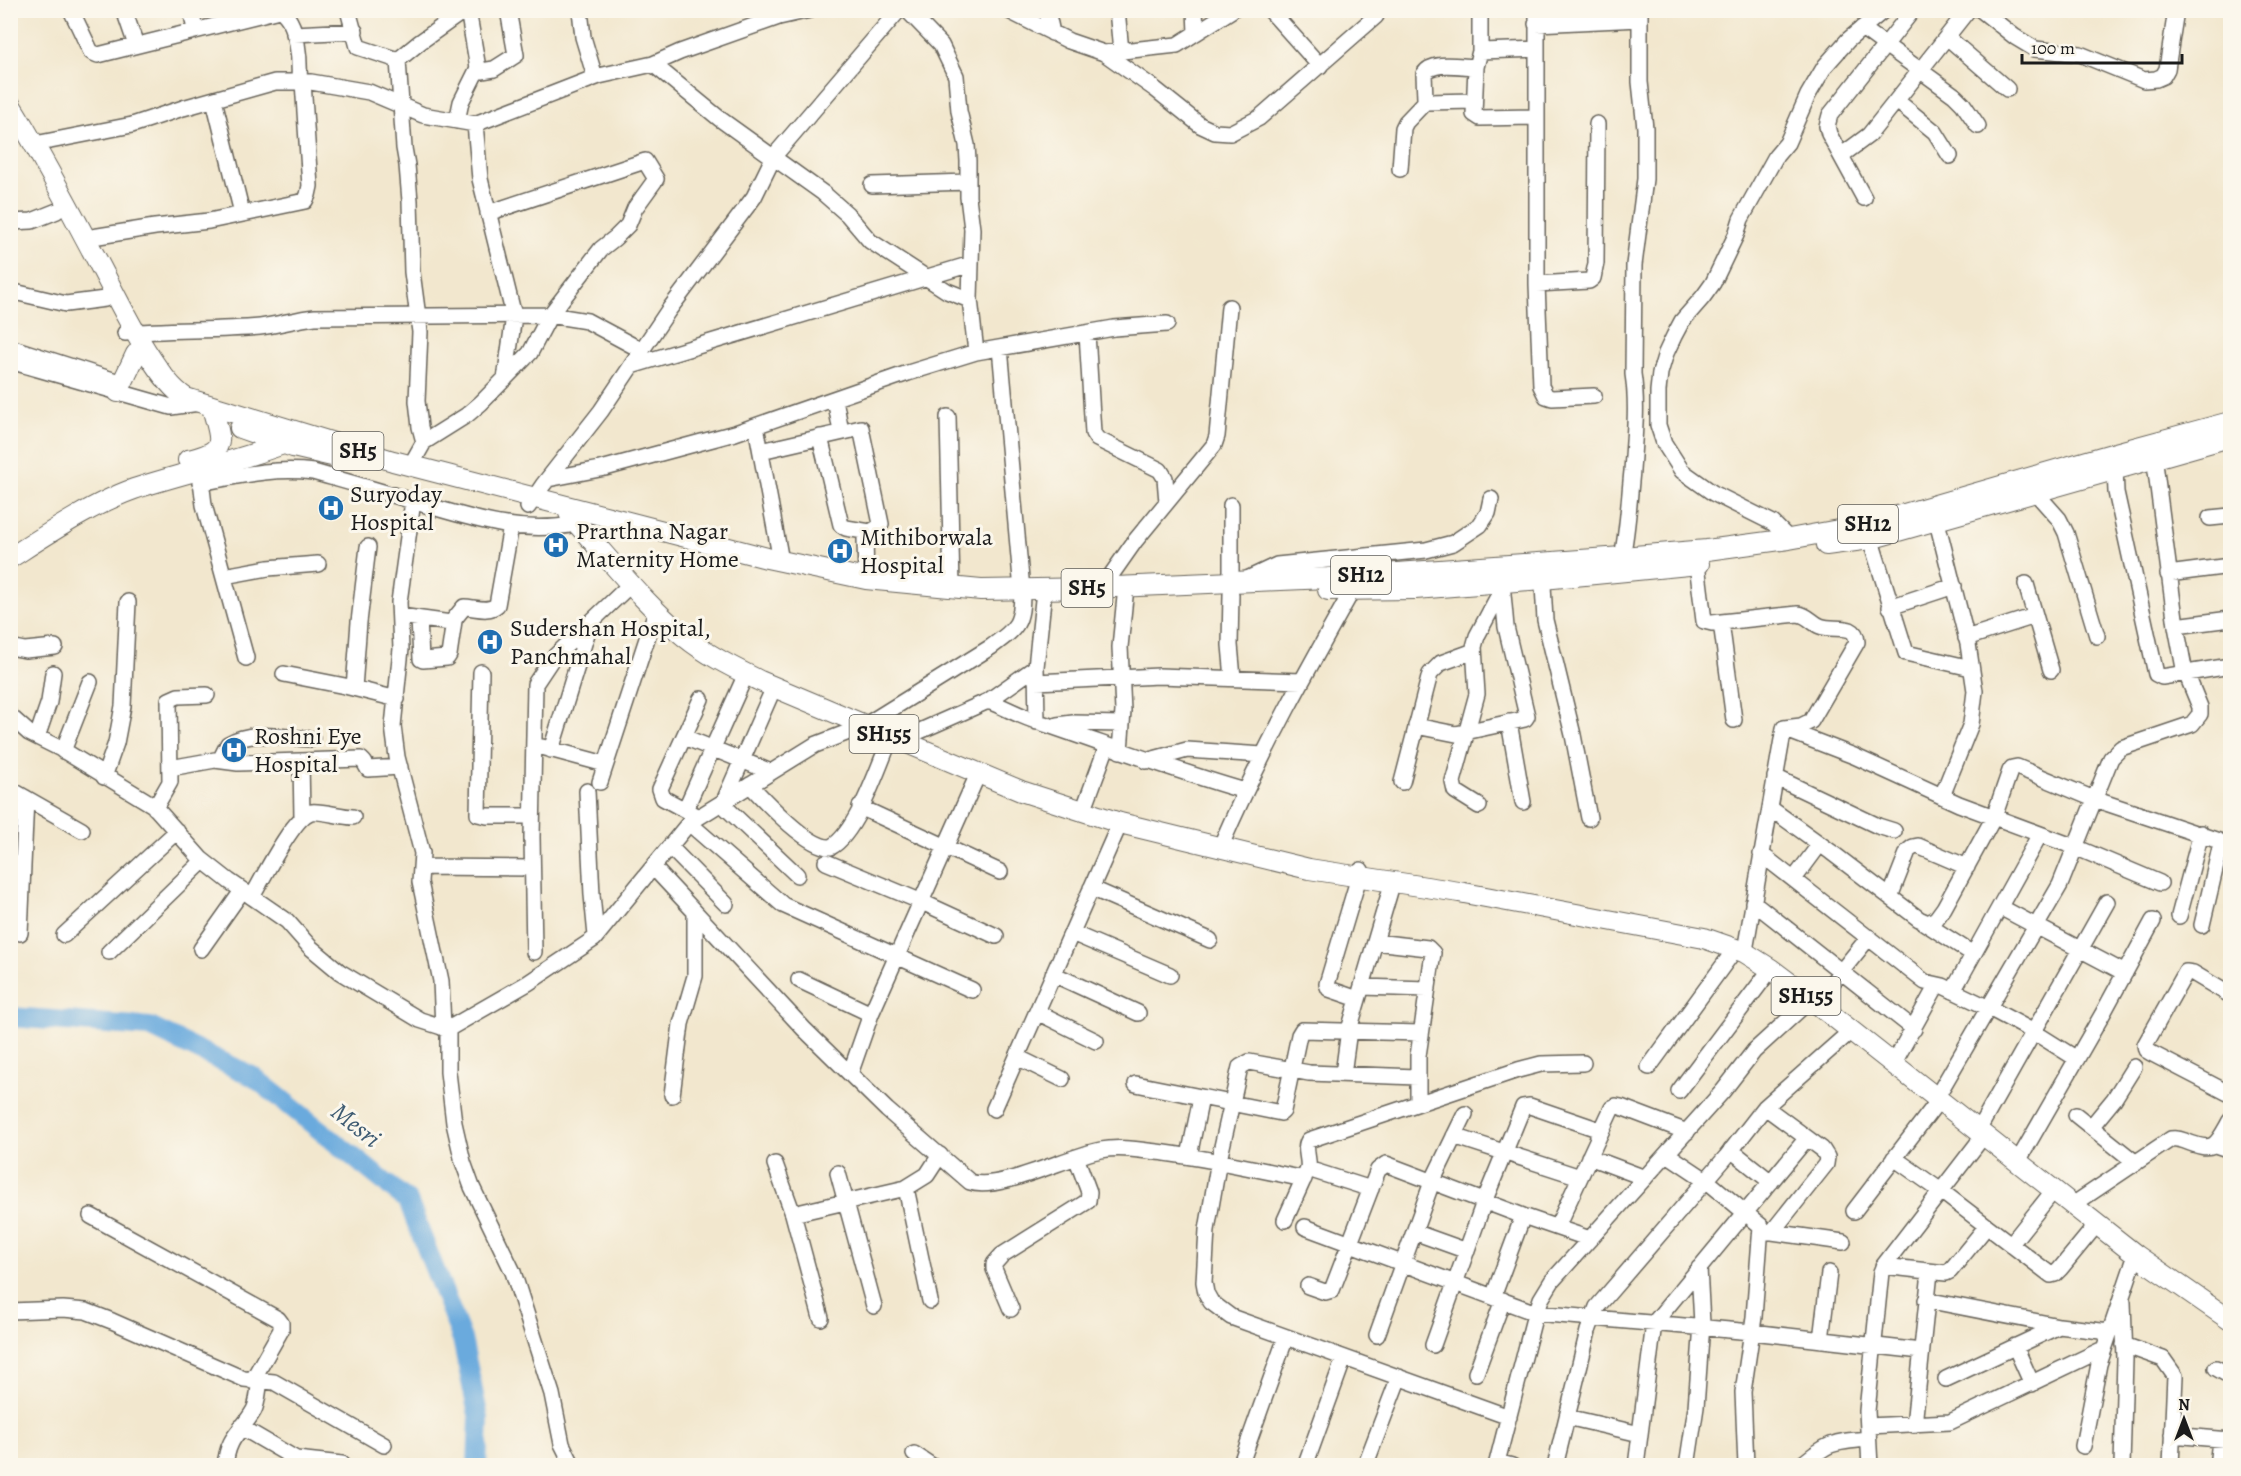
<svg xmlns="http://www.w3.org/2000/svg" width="2241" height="1476" font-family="Alegreya,serif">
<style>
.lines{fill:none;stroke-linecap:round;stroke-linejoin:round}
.river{stroke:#6aaadd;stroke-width:20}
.minor-casing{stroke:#67635a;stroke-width:18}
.major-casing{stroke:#67635a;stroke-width:22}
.minor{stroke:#fff;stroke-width:15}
.major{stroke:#fff;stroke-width:20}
.labels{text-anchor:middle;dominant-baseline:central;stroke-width:6;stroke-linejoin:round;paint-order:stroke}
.shield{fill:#fbf7ec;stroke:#5f5e5a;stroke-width:1.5}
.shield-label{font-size:22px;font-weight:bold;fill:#1c1c1c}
.poi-label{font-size:24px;fill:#1c1c1c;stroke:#fbf7ec;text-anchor:start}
.water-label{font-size:26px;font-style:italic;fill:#3f5c73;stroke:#fbf7ec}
</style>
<rect width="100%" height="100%" fill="#fbf7ec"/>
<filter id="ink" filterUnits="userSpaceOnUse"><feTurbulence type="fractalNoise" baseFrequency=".0167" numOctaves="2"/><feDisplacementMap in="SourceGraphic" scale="12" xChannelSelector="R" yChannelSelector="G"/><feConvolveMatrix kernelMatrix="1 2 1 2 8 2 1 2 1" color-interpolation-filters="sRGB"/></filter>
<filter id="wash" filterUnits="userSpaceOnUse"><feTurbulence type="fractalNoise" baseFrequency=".008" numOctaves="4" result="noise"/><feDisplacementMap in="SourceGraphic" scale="24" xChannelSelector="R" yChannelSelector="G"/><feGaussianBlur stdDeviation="1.35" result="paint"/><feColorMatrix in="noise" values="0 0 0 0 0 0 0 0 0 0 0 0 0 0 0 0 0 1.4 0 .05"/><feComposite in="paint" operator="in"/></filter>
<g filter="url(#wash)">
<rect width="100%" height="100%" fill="#f2e7ce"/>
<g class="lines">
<!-- river -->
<path class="river" d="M10 1017 150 1027 254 1077 408 1201 462 1339 479 1419 477 1466"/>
</g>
</g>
<g filter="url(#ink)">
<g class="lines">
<!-- minor casing -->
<g class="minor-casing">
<path id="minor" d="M71 10 91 52 98 55 279 10
M124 10 136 45
M191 10 195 30
M280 10C299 22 300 63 299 82
M348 10 358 47 398 60
M468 10 478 68 482 71 494 69 516 55 508 10
M580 10 583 37 595 77
M907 10 941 45 956 76 959 111 967 145 968 161V197L972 229 970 299 976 352
M1007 10 1069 41 1104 53 1155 89 1200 125 1215 132 1230 133 1259 118 1376 16
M1047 10 1052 33
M1117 10 1121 51
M1195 10 1196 33
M1270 10 1320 66
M1480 10V51L1476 67 1474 114 1480 118 1537 117
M1537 10V284L1541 386 1546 396 1552 398 1594 396
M1981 10 2015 37 2035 49 2080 54 2144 80 2156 79 2163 76 2167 69 2176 10
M1536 24 1640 19
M1862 28 1954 95 1963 104 1978 126
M294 34 355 31
M1947 37 2007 89
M1480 51 1537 49
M1104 53 1177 45 1232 10
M653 64 720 119 823 193 847 214 870 241 947 291 970 300
M214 100 242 213
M1474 101 1427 102 1425 99 1424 74C1432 60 1462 67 1476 67
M1897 101 1935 132 1950 156
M457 121 461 102 478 68
M475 124 480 179 514 316 505 379
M35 144 132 125 183 108 275 82H311L369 92 423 115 475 124 599 76 653 64 680 52 779 17 810 10
M1842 155 1869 135 1968 10
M1400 169 1403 128 1406 122 1426 101
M872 185 968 182
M1864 198 1829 134 1827 126 1830 115 1913 10
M10 222 32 221 57 211
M86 238 155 227 209 221 305 201 308 195 310 186 303 82
M1537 284 1589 281 1593 278 1596 263 1597 124
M10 291 66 304 105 299
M125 333C170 329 215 331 260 327 278 325 296 319 315 317L550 315 587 321 641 350
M1087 333 1093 433 1097 439 1160 470 1165 478 1167 502
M10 347 119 382
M10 361 171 407 199 403
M631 366 971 264
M835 399 841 432
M948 417 952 588
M756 426 781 561
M820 437 841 525 846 528 870 532
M424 442 420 427 417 401 420 332 412 272 410 201 407 165 404 148 398 60 420 42 465 10
M761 451 861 428 881 524 879 527 870 532 865 539 866 579
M411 465 424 442 467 415 481 403 530 353 550 315 601 249 615 238 628 225 635 208 656 179 645 161 488 213
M2115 468 2116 492 2156 674 2162 677 2230 666
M200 472 204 505 246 658
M548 479 605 468 735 433 908 373 976 352 1114 328 1167 324
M200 483C238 476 274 467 313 472 348 482 384 492 419 503 474 519 519 535 577 524
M2035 492 2059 519 2066 533 2097 636
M413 501 399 602 401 649 393 726 397 757 422 853 420 882 441 981 443 1028
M528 507 543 485 601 411 668 311 754 197 774 156 899 10
M1934 510 1968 644 1975 691 1971 724 1942 796
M2210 518 2230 516
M1868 531 1906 653 1971 668
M1789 539 1773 523 1713 493 1682 471 1664 443 1658 425V391L1660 373 1666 353 1674 336 1682 321 1703 297 1713 283 1736 235 1741 219 1776 156 1787 143 1808 95 1825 66 1848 40 1884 10
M1622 557C1628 528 1629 500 1632 471 1634 438 1638 406 1633 374L1634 265 1645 179V128L1640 82V10
M1697 564 1704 621 1712 623 1798 614C1808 615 1812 623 1820 626 1833 632 1856 621 1857 642L1811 721 1801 726 1784 728 1746 945
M1542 568 1545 620 1573 735 1589 818
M2168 574 2230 566
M224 576 268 568 318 564
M1245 580 1277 565 1426 550 1453 543 1480 525 1488 513 1491 499
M1231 582V505
M2026 584 2051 670
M1102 588 1135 541 1214 445 1217 436 1229 307
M1231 594 1230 645 1233 678
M1890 607 1954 586
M400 616 451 623 464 607C475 607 488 613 497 605L511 526
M419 619 421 659 423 660 447 658 449 655 454 621
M1721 622 1734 720
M2176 626 2230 619
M1966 638 2035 616
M10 647 25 650 55 647
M481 672 478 814 487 816H532
M284 674 345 686 397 699
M1036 682 1159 676 1302 681
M354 688 359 622 368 547
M988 701C1005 707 1021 717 1039 722 1107 745 1175 771 1245 791
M10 716 29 733 61 749 153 805 201 859 229 881 287 921 310 947 340 972 420 1020 448 1029 528 983 594 939 689 823 815 745 864 726 991 647C1018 627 1022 624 1022 590L1000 348
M1037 722 1036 667 1043 600
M1509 722 1523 802
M1057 725 1073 723 1122 724
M1416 726 1456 734 1525 719 1527 716 1506 627 1501 572
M1784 729 1854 756 1959 804 2075 847 2160 883
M911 735 988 701 1036 667
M37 737 49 702 53 673
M684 737 771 772
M542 747 605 764
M551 750 590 624
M63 751 90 682
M1120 751 1123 711 1120 647 1125 597
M220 760 228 744C253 729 284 738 312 739
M301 761 302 818
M1146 761 1187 750 1263 755
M170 768 215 760 238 763 361 759 364 762 368 769 400 767
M104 777 116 743 123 706 128 602
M1775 777 1878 826 1894 831
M600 782 656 611
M1402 782 1430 674 1441 663 1474 651
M750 785C765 801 809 849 831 847 857 833 879 765 891 737
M10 789 82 830
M587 791 592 895 596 936
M724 801 774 687
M721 803 797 875
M1086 803 1107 746
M1479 806 1455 791 1453 782 1477 694 1474 647 1477 636 1502 589
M860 807 1000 872
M155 808 170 782 169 700 178 696 207 695
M1770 808 1831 852 1919 919 1928 923 1936 919 1944 908 1994 817 2010 771 2012 768 2017 767 2094 799 2219 841 2220 848 2202 925
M685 810 746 674
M698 817 663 798 660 789 701 699
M689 823 783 905 972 990
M1223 841C1262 751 1309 667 1357 582
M670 847 726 904
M1761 854 1925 982 1943 986 1989 1008 2034 1032 2077 1059
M826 862 922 902 996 936
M421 867 532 868
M654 868 804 1029 887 1110 970 1182C999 1192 1068 1156 1101 1150 1122 1146 1144 1151 1165 1153 1212 1159 1257 1169 1304 1179
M1794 879 1820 844
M1091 888 1210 940
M252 897C262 880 293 817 311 812 319 810 342 817 353 817
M1890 897 1908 851 1913 847 1918 846 1967 867
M1753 902 1914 1029
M2000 907 2125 973
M2179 916 2201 833
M1923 922 1973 954
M20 933 26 798
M1072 933 1170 975
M64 935 177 831
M1375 942 1428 948 1433 953 1418 1056V1103
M201 949 242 891
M109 952 203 861
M534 952 532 837 535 684 551 660 632 583
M1053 974 1138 1013
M799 980 871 1014
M1362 987 1428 989
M1953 991 2040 834
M2230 995 2193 973 2186 972 2145 1045 2146 1050 2151 1053 2230 1094
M1358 999 1329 989 1327 984 1361 870
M1819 999 1869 937
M1037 1012 1096 1041
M448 1029V1072L454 1123 463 1162 472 1187 513 1272 552 1394 562 1444 573 1466
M1017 1057 1062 1079
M1896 1059 1937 985
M1649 1067 1736 948
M850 1074 871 1014 978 774
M1343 1074 1349 1030 1393 881
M1417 1077 1309 1073 1249 1062 1240 1067 1219 1160 1207 1230 1204 1282 1206 1293 1211 1302 1231 1317 1509 1417
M1136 1084 1281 1113 1283 1111 1299 1035 1302 1030 1421 1033
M1679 1091 1771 969
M1939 1093 2060 885 2111 758 2121 748 2192 724 2200 714V707L2184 668 2176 626 2153 448
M672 1095 681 1024 695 976V914
M1765 1107 1822 1149 1827 1157 1826 1164 1772 1232
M994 1109 1120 823
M2076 1115 2136 1163
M1981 1125 2107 902
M2091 1127 2114 1099 2134 1067
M1454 1136 1580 1177
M2215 1145 2230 1150
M1731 1150 1771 1182
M1667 1154 1706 1180 1761 1226 1754 1317 1743 1392 1746 1466
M1189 1156 1201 1098
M2021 1156 2102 1015 2153 921
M1589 1157 1645 1178
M1894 1158 1941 1191 2051 1275 2055 1274 2060 1269 2097 1224
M775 1164 793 1214 821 1318
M1308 1169 1371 1189
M838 1173 874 1306
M906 1188 930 1301
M2080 1200 2171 1139C2177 1138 2180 1139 2185 1141 2215 1153 2216 1146 2230 1121
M1854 1211 1939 1100
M793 1214 906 1188 927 1175 940 1155
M91 1216 278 1319 281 1323V1330L252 1381
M1285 1220 1308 1169C1310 1159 1303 1148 1309 1140L1518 1070 1541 1064 1583 1063
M1305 1227 1536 1313 1752 1332 1921 1351
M1557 1227 1612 1108 1616 1106 1621 1107 1687 1132
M1765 1231 1843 1242
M1414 1232 1467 1251
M2011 1244 2054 1190
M1883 1266 1946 1273 1950 1271 1987 1226
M1308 1286 1325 1292 1332 1290 1378 1170 1386 1164 1523 1216 1590 1239
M1493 1297 1523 1216
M1926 1300 2059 1326 2109 1332
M1011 1309 994 1269V1264L1002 1255 1088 1201 1089 1192 1076 1157
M10 1311 63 1309 86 1311 112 1321 244 1379 274 1382 384 1445
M1377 1335 1432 1182 1465 1114
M1821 1340 1829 1273
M1433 1345 1484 1202 1523 1107 1530 1106 1600 1130
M2124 1345 2163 1359 2175 1376 2171 1466
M2015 1346 2032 1384
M2216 1368 2230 1376
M1476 1373 1503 1300
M1946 1379 2059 1326
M1567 1417 1640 1434
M1914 1425 1930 1272
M1868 1426 1950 1422 2103 1349
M241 1427 296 1459 342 1464
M2172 1435 2230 1440
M2083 1446 2099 1364 2136 1255
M914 1454 932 1466
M1497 1462 1512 1466
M225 1466C228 1435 241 1433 254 1410 258 1402 258 1390 260 1381
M1240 1466 1286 1337
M1305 1466 1344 1358
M1365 1466 1399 1377
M1496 1466 1533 1322 1541 1299 1552 1281 1723 1091 1754 1051 1811 999
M1555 1466 1588 1331 1597 1307 1726 1157 1765 1107 1851 1031
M1636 1466 1654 1323 1807 1138
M1687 1466 1696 1407 1702 1324 1699 1268
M1800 1466C1828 1443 1831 1442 1868 1439
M1870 1466 1867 1411 1881 1272 1884 1265 1984 1135
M2122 1466 2125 1359 2123 1302
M2217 1466 2219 1449 2230 1439"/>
</g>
<!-- major casing -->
<g class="major-casing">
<path id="major" d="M10 104C42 155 69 208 97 260 116 295 154 379 186 398L393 461 767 558 866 579 981 590 1092 588 1328 578 1622 557 1707 550 1789 539 1866 525 2115 453 2230 422
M118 392 136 354
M240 428 293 447 332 456
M188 460C229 450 221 442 212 407
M566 506 571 517C608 557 642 602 685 637 707 655 734 668 760 681L1021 791 1120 823 1309 869 1459 892 1704 938 1744 952 1771 969 1811 999 2136 1255 2230 1320
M1826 545 1870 539 2230 437
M10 558C46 535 94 503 134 489 183 473 234 462 283 444L287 440
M1328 590 1415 589 1543 579 1699 564"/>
</g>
<!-- minor -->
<use href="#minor" class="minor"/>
<!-- major -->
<use href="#major" class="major"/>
</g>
</g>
<!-- icons -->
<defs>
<g id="hospital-disc" transform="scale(1.35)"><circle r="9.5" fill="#1f6fb2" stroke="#fbf7ec"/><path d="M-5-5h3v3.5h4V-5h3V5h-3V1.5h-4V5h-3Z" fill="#fff"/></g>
</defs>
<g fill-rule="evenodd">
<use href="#hospital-disc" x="331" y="508"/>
<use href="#hospital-disc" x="556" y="545"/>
<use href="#hospital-disc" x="840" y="551"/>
<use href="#hospital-disc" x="490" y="642"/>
<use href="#hospital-disc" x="234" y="750"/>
</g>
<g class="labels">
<!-- shield labels -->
<g class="shield">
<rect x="332.5" y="432" width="51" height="38" rx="4.5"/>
<rect x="1838" y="505" width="60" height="38" rx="4.5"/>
<rect x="1331" y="556" width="60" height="38" rx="4.5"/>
<rect x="1061.5" y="569" width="51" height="38" rx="4.5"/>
<rect x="849.5" y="715" width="69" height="38" rx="4.5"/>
<rect x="1771.5" y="977" width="69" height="38" rx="4.5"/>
</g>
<g class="shield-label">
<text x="358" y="451">SH5</text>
<text x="1868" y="524">SH12</text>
<text x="1361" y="575">SH12</text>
<text x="1087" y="588">SH5</text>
<text x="884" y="734">SH155</text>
<text x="1806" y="996">SH155</text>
</g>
<!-- poi labels -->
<g class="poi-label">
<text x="350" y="494">Suryoday<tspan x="350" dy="28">Hospital</tspan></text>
<text x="576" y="531">Prarthna Nagar<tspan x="576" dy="28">Maternity Home</tspan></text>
<text x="860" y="537">Mithiborwala<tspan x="860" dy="28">Hospital</tspan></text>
<text x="510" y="628">Sudershan Hospital,<tspan x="510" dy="28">Panchmahal</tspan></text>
<text x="254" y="736">Roshni Eye<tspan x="254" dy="28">Hospital</tspan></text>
</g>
<!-- water labels -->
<g class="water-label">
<text transform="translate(356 1125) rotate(39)">Mesri</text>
</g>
</g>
<!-- margin -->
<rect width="2241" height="1476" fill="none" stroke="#fbf7ec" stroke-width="36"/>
<!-- north arrow -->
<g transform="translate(2184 1419)" stroke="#fbf7ec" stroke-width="4.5" paint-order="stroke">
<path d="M0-4.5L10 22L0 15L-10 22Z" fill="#1c1c1c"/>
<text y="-9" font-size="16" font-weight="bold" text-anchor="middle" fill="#1c1c1c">N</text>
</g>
<!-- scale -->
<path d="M2022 54v9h160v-9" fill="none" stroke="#1c1c1c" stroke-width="3"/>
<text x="2031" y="54" font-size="18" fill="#1c1c1c" stroke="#fbf7ec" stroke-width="4.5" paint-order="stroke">100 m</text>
</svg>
